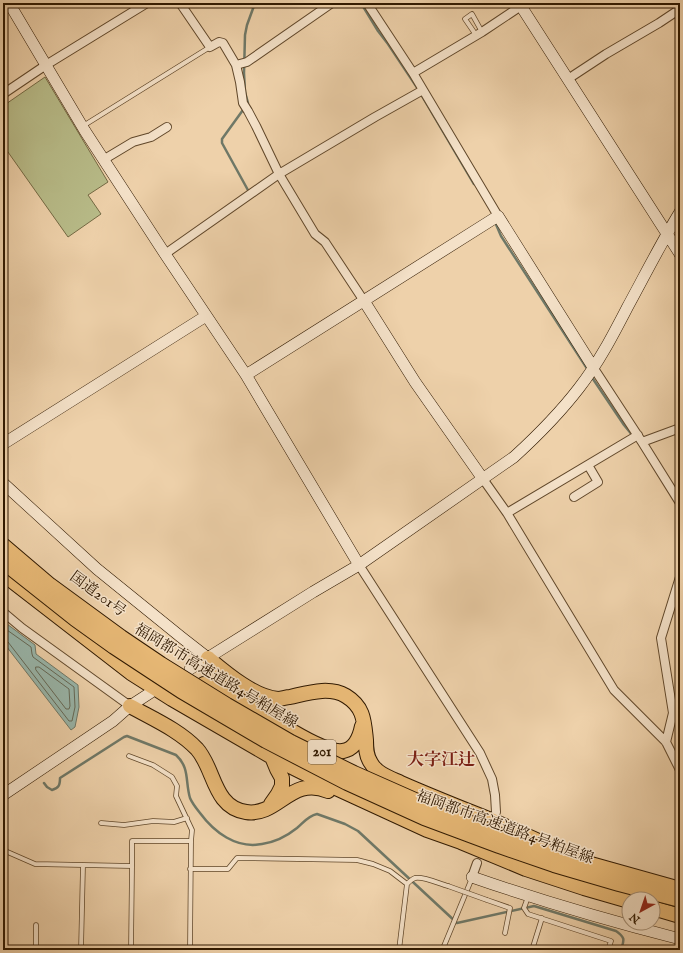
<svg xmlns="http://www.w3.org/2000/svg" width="683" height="953" font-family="'IM FELL English','Noto Serif JP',serif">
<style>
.green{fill:#b8bc89;stroke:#746a44}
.water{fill:#99b7ac;stroke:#6f7867}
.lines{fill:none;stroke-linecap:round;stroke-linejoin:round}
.shore{stroke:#646856;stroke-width:1}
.stream{stroke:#6f7867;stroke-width:2.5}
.lane-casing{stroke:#60472a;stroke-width:5.5}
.street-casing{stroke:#60472a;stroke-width:10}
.secondary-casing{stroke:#301900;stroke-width:12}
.highway-casing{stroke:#301900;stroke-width:16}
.lane{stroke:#f4e1c8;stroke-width:4}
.street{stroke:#f4e1c8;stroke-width:8}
.secondary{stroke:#f4e1c8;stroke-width:11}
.highway{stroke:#e7b875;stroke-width:14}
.lane-bridge-casing{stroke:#60472a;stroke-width:5.5;stroke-linecap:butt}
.highway-bridge-casing{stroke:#301900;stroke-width:16;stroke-linecap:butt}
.lane-bridge{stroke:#f4e1c8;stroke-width:4}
.highway-bridge{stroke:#e7b875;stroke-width:14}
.labels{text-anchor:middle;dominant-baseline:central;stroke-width:3;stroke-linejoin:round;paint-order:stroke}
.shield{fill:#f4e1c8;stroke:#6b553c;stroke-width:1}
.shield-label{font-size:14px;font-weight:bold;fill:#301900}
.street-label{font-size:15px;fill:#301900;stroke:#f4e1c8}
.quarter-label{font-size:17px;font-weight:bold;fill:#7a1f14;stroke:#f4e1c8}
</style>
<rect width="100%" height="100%" fill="#eed1aa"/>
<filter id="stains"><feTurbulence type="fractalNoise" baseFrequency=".005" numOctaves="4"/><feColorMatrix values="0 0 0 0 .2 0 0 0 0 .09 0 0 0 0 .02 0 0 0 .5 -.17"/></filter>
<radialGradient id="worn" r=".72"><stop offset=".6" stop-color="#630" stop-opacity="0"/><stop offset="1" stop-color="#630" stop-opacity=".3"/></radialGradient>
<!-- green -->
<path class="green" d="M45 77 108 182 88 195 101 214 68 237 3 145V106Z"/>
<!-- water -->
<path class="water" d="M7 624 35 645 36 654 78 685 79 707 75 727 71 730 3 642V626Z"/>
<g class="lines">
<!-- shore -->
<path class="shore" d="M3 629 7 630 31 647 32 654 33 657 74 687 75 707 72 721H69L8 642 3 640
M36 667H39L69 689 70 706 69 709H66L36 670Z"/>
<!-- stream -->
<path class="stream" d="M361 3 378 31 388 44 418 89 474 184
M249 192 222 143V139L248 103 245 92 244 73 245 35 247 25 255 3
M495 222 501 236 588 370
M591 376 624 425 633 436
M44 783 47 787 52 790C59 788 60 785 60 778L124 737 127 736 176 755C190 768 185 781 190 798 192 803 196 808 200 813 214 832 236 849 262 844 276 842 287 836 297 828 304 822 308 816 317 814L345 824 358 831 457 923 534 906 616 931C626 938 624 940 621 950"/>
<!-- lane casing -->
<g class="lane-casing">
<path id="lane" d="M476 35 465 19 472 14 482 32
M83 126 210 47
M129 756 153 765 172 777 177 786 176 796 192 830 191 841 190 950
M101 823 124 825 153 821 174 822 187 818
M3 850 35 864 132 866V841H191
M190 869H228L237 858 357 860 373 864 390 871 407 884
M528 897 524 908 528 914 611 941 608 950
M487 900 510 908 505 933
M36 925V950
M81 950 83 865
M131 950 132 866
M399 950 407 884C410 881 412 879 415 878 423 876 440 884 448 886
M441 950 444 946 472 878
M532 950 542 918"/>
</g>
<!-- street casing -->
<g class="street-casing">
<path id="street" d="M180 3 210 47 219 42 223 43 236 65 240 82 243 103 248 111 256 126 279 174 315 234 325 242 364 301
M367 3 413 73 498 216
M236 65 247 62 332 3
M413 73 482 32 521 6
M568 79 606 54 659 23 680 9
M3 94 46 65 147 3
M103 160 133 142 151 137 167 127
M165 254 279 174 375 117 423 90
M593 367 642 442 680 503
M642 442 680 428
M483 479 507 513 614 690 666 742 680 770
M574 497 598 482 588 465
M507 513 638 435
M359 565 480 753 492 779 495 795 496 812
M3 612 22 628 130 706
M666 742 673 713 661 638 680 577
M472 877 477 863"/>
</g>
<!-- secondary casing -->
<g class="secondary-casing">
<path id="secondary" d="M9 3 85 131 165 254 246 375 359 565
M519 3 680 254
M364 301 415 382 483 479
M246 375 498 216 593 367
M3 444 206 316
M3 483 97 569 181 637 208 658
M190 669 313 592 359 565 514 457C537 436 559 414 579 388 598 364 613 335 627 308 645 275 661 243 680 212
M3 795 113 721 130 706 150 693
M472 877C541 901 610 921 680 939"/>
</g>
<!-- highway casing -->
<g class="highway-casing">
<path id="highway" d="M3 574 131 673 172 699 272 757 314 778 427 830 461 842 526 869 584 888 629 901
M208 658C226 673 254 697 278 699 282 699 286 697 290 697 308 693 329 686 346 696 364 707 364 721 366 740 366 748 366 756 371 763 377 774 390 778 401 783 426 794 451 804 476 814 499 823 521 833 543 843
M204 684C225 695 246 705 266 716 283 725 325 754 343 751 355 749 360 736 362 726
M130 706C153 719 179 730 197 749 215 769 213 807 246 812 278 817 291 775 328 791
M271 804 278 794 282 786V778L277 769 272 757
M653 908 680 916"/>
</g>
<!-- lane -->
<use href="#lane" class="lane"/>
<!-- street -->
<use href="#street" class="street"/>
<!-- secondary -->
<use href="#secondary" class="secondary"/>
<!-- highway -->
<use href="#highway" class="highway"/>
<!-- lane-bridge casing -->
<g class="lane-bridge-casing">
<path id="lane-bridge" d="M448 886 487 900"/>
</g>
<!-- highway-bridge casing -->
<g class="highway-bridge-casing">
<path id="highway-bridge" d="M3 545 50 585 121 637 161 664 227 705 291 742 354 773 424 804 500 835 555 854 680 889
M3 562 75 619 114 647 152 672 181 691 266 741 347 783 424 818 499 846 554 865 619 884 680 900"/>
</g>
<!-- lane-bridge -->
<use href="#lane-bridge" class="lane-bridge"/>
<!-- highway-bridge -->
<use href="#highway-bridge" class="highway-bridge"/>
</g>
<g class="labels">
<!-- shield labels -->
<rect class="shield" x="308" y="740" width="28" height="24" rx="3"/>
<g class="shield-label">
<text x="322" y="752">201</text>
</g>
<!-- street labels -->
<g class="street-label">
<text transform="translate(98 594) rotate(36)">国道201号</text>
<text transform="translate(216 676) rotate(31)">福岡都市高速道路4号粕屋線</text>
<text transform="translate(505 827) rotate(20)">福岡都市高速道路4号粕屋線</text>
</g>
<!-- quarter labels -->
<g class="quarter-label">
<text x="441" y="760">大字江辻</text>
</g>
</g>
<!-- margin -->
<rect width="683" height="953" fill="none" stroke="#eed1aa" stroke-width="16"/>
<rect x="4" y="4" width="675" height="945" fill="none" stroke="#301900" stroke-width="2"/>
<rect x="8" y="8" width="667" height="937" fill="none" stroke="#301900"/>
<!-- north arrow -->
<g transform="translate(641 911) rotate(220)"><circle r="19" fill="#f4e1c8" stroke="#a69178"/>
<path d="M0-3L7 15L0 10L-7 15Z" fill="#8f2418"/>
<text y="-6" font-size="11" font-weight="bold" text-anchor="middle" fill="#301900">N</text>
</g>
<rect width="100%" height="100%" filter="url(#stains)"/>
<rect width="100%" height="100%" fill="url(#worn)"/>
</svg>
